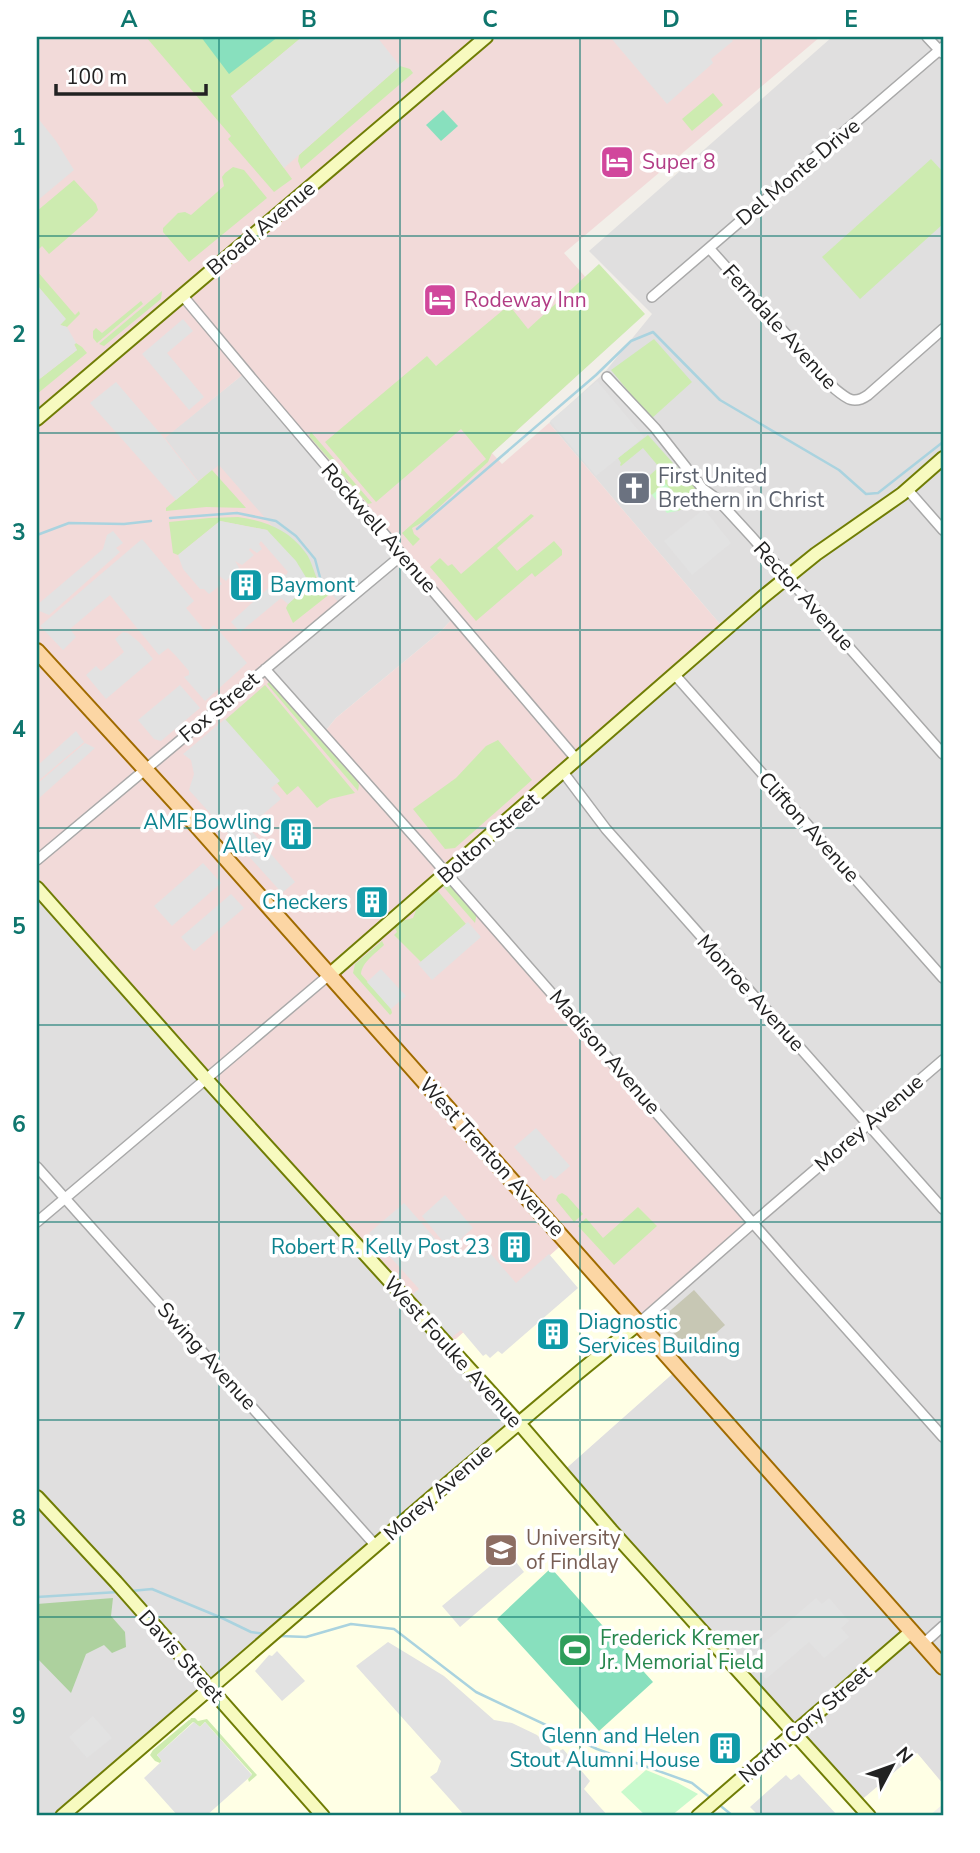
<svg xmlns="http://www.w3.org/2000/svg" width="980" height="1853" font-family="'Nunito Sans',sans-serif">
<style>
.residential{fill:#e0dfdf}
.commercial{fill:#f2dad9;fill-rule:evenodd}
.education{fill:#ffffe5}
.construction{fill:#c7c7b4}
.grass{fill:#cdebb0}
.forest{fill:#add19e}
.park{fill:#c8facc}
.pitch{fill:#88e0be}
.parking{fill:#e2e2e2}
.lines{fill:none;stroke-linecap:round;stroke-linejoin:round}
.stream{stroke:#aad3df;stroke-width:2.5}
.street-casing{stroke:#a9a9a9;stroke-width:12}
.secondary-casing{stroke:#707d05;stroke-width:16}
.primary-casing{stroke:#a06b00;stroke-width:18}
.street{stroke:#fff;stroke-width:9}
.secondary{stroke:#f7fabf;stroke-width:12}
.primary{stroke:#fcd6a4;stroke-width:14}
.grid{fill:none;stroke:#0f766e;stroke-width:2;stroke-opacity:0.55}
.labels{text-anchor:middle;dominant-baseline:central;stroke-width:7;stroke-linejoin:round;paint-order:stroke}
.hotel-label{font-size:21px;fill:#b23c85;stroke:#fff;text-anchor:start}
.street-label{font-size:21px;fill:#222;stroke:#fff}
.worship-label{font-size:21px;fill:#5b616d;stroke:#fff;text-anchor:start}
.culture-label{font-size:21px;fill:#0d838f;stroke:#fff;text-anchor:end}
.education-label{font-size:21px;fill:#785e54;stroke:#fff;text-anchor:start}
.leisure-label{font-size:21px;fill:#27864d;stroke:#fff;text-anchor:start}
.neatline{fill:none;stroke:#0f766e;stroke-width:2.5}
.grid-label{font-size:23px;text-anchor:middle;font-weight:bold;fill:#0f766e}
</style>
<rect width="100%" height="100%" fill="#f2efe9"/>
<!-- residential -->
<path class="residential" d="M832 37H943V1784L917 1753 858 1803 562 1472 679 1368 639 1323 447 873 725 630 549 423 604 373 652 314 589 251Z
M246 372 455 616 440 632 336 718 322 735 265 669 198 482 164 438Z
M37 888 518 1424 62 1816H37Z"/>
<!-- commercial -->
<path class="commercial" d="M37 37H820L564 253 630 327 492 453 502 464 549 423 725 630 447 873 753 1223 639 1323 448 1346 37 888ZM246 372 455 616 440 632 336 718 323 734 265 669 341 605 219 465 198 481 165 438Z"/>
<!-- education -->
<path class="education" d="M566 1241 679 1368 562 1472 858 1803 917 1753 943 1784V1804L929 1816H62L518 1424 448 1346Z"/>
<!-- construction -->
<path class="construction" d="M694 1290 725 1325 692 1354 664 1322V1316Z"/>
<!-- grass -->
<path class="grass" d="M146 37H302L231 96 292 179 274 192 228 139 231 136Z
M400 66 410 69 413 73 301 169 298 161 299 155Z
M713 93 723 105 692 131 682 119Z
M931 159 943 172V224L860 299 822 257Z
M233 167 244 170 267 198 189 262 163 232V228L178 213 185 212 191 215 224 186 222 177 225 173Z
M74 180 96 204 98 210 93 216 49 254 42 246 37 251V211Z
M599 264 645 314 492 453 488 462 423 522 412 528 414 534 420 539 413 546 402 533 486 459 461 429 376 502 325 442 427 356 436 366 509 305 528 329Z
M37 271 75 315 79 311 80 314 67 327 60 325 65 319 37 285Z
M162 291 161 299 104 346 99 344Z
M141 301 143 304 97 343 93 338V331L96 328 102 333Z
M654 339 692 382 651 419 611 370Z
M76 343 82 347 87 353 37 394V381L77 350 74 344Z
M311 432 372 503 368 504 309 436Z
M648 435 705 499 698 505 677 511 683 505 665 484 652 495 641 483 659 467 643 448 621 466 620 465 621 463 618 458Z
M212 470 246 508 206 507 166 511V508Z
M531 514 534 516 497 548 517 571 554 541 562 550V555L535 577 532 573 476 621 430 567 440 558 448 566 452 564 461 574Z
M238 517C265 521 288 529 305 552 312 560 314 575 319 582 322 586 328 589 331 593L293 623 286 608 288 604 310 584 267 530 220 521 178 555 173 553 169 522 209 518Z
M269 682 357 781 359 785 358 791 267 684Z
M265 685 355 793 330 799 317 808 298 786 287 795 277 783 279 781 225 720Z
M498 740 532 780 455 848 445 849 413 809 456 778 486 746Z
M445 883 457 889 477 912 475 923 441 884Z
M436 889 466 924 421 962 394 935 397 932 394 926 401 921 413 918 418 905Z
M382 941 384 945C375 954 362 962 361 974L391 1009 392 1013 390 1015 353 973 355 964Z
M562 1193 567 1196 583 1214 574 1222 556 1200 558 1195Z
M638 1207 657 1226 614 1265 578 1226 586 1218 603 1238Z
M191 1718H195L198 1721 207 1719 257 1775 249 1782 248 1779 252 1774 205 1722 200 1727 193 1722 157 1755 162 1761 160 1763 155 1761 150 1755 153 1750 189 1720H190Z"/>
<!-- forest -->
<path class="forest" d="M113 1598 111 1616 125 1632 126 1647 112 1653 104 1645 86 1654 71 1693 37 1658V1604Z"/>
<!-- park -->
<path class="park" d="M665 483 683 505 677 511 667 513 652 495Z
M646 1770 678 1783 698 1794 671 1816H646L621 1792Z"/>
<!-- pitch -->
<path class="pitch" d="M201 37H278L229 74Z
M443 110 458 126 441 141 426 125Z
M551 1568 653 1682 599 1731 497 1619Z"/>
<!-- parking -->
<path class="parking" d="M302 37H377L400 66 284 168 231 96Z
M610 37H729L733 41 711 59 713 63 667 104Z
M37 117 56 141 74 170 37 201Z
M37 285 66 319 60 325 67 327 76 343 74 345 77 350 37 381V318L39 316 37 313Z
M183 319 193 331 167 353 204 397 189 410 142 354Z
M597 381 644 437 596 476 550 421Z
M116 382 164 438 198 482 176 500 90 403Z
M704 509 731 543 692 575 664 541Z
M220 521 267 530 296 561 310 584 288 604 281 598 240 632 231 622 284 574 286 575 288 572 261 541 259 544 262 549 257 553 250 548 249 550 254 555 242 565 235 561 239 568 226 581 218 575V579L222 584 209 594 204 589H200L183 569 178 555Z
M113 531 123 543 116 548 120 552 49 615 37 610V605L103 549 107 535Z
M142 539 194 601 186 608 206 632 214 625 247 663 205 701 184 677 189 675V671L176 656 168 648 159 655 110 595 70 629 76 637 63 650 40 626Z
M123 632 128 633 139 642 153 659 106 699 86 675 96 666 101 671 124 652 115 639Z
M180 685 200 708 161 741 154 739 138 720Z
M225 719 280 781 271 788 281 799 248 827 295 882 282 893 189 790 194 774 191 760 183 754Z
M76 731 84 742 37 782V766Z
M85 743 95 748 37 800V784Z
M203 863 221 883 172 926 154 906Z
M231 894 244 908 194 951 181 937Z
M468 922 481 937 432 980 418 964Z
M381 969 406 996 391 1009 367 982Z
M536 1128 570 1166 555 1179 551 1175 544 1181 514 1147Z
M445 1195 473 1228 449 1249 422 1216Z
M404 1203 453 1259 478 1239 516 1283 549 1254 578 1288 502 1354 498 1351 490 1358 486 1354 483 1356 461 1330 451 1338 413 1294 419 1289 369 1233Z
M512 1557 524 1572 460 1627 442 1606 495 1562Z
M816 1598 822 1604 829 1598 849 1621 841 1628 849 1637 824 1658 809 1642 766 1679 747 1657Z
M388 1642 444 1676 494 1720 512 1723 537 1735 555 1753 563 1749 590 1781 584 1789 608 1816H465L430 1777 437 1772 441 1761 356 1666Z
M277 1651 305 1681 282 1701 255 1671 269 1655 272 1656Z
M93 1716 112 1738 87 1758 69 1737Z
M194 1722 200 1727 205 1722 252 1775 206 1816H178L144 1778 162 1761 157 1755Z
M799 1774 838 1816H759L750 1807 786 1775 791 1780Z"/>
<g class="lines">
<!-- stream -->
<path class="stream" d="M170 518 237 513 276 521 296 536 315 559 321 581
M417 529 596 375 631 341 653 332 720 400 839 470 866 494 878 493 943 442
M37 535 69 523 124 524 151 521
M131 1591 152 1589 222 1618 251 1632 266 1634
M37 1597 118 1592
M280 1636 306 1637 351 1624 394 1629 476 1692 597 1749 692 1783 712 1799
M717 1803 733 1816"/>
<!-- street casing -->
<g class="street-casing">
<path id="street" d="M927 37 942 53
M709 248 835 389C847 399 854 405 868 395L943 329
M182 295 259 387 577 760
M652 297 943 47
M607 377 655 428 703 489 717 499 751 536 943 754
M907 489 943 530
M265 669 419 842 794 1270 943 1437
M675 675 943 978
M563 772 606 829 943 1209
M37 860 402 555
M37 1167 376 1546
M37 1222 329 975
M639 1323 753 1223 943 1060
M923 1644 943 1626"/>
</g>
<!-- secondary casing -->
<g class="secondary-casing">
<path id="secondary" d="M37 419 486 37
M37 888 206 1079 524 1429 611 1530 869 1816
M329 975 764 596 816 554 902 494 943 458
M37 1497 116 1582 323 1816
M62 1816 447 1484 578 1373 639 1323
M698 1816 912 1631"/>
</g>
<!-- primary casing -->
<g class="primary-casing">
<path id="primary" d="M37 651 197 826 405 1060 943 1667"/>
</g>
<!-- street -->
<use href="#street" class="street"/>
<!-- secondary -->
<use href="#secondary" class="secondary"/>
<!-- primary -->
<use href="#primary" class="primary"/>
</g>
<!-- grid -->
<path class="grid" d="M219 37V1816M400 37V1816M580 37V1816M761 37V1816M37 236H943M37 433H943M37 630H943M37 828H943M37 1025H943M37 1222H943M37 1420H943M37 1617H943"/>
<!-- icons -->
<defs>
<g id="hotel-square" transform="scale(1.75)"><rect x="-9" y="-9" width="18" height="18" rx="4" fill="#d1479c" stroke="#fff"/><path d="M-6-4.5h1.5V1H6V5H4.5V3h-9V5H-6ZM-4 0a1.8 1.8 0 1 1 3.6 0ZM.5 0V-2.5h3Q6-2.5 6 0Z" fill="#fff"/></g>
<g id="church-square" transform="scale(1.75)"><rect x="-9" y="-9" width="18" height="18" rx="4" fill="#6b7280" stroke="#fff"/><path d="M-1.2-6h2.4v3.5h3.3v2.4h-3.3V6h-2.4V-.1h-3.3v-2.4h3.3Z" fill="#fff"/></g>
<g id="building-square" transform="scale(1.75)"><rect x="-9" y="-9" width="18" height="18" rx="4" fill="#0f9aa8" stroke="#fff"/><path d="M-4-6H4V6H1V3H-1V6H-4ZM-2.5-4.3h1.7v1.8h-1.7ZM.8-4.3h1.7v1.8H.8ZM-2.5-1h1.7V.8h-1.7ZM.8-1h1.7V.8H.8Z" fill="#fff"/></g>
<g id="university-square" transform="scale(1.75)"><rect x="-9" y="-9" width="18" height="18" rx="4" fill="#8d6e63" stroke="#fff"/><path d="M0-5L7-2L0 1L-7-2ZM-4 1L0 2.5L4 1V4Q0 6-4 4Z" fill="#fff"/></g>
<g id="stadium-square" transform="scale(1.75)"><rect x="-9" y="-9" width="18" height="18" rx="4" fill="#2e9e5b" stroke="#fff"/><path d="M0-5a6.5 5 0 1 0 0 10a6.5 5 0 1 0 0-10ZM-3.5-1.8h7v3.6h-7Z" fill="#fff"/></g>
</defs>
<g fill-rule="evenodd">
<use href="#hotel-square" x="617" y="162"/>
<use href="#hotel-square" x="440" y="300"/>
<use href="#church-square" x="634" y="488"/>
<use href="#building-square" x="246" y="585"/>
<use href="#building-square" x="296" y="834"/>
<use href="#building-square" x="372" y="902"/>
<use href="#building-square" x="515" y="1247"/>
<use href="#building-square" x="553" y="1334"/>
<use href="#university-square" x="501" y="1550"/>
<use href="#stadium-square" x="575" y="1650"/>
<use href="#building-square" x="725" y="1748"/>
</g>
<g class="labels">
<!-- hotel labels -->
<g class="hotel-label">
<text x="642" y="162">Super 8</text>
<text x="464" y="300">Rodeway Inn</text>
</g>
<!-- street labels -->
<g class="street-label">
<text transform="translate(798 172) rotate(-40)">Del Monte Drive</text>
<text transform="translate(261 228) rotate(-40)">Broad Avenue</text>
<text transform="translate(780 327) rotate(48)">Ferndale Avenue</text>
<text transform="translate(379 528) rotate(49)">Rockwell Avenue</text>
<text transform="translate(804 596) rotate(48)">Rector Avenue</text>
<text transform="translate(219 707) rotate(-40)">Fox Street</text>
<text transform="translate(809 827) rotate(48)">Clifton Avenue</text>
<text transform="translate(488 838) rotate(-41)">Bolton Street</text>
<text transform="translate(751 993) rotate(48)">Monroe Avenue</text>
<text transform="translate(605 1052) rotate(49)">Madison Avenue</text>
<text transform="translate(869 1123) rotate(-41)">Morey Avenue</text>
<text transform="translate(492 1157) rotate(48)">West Trenton Avenue</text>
<text transform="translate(453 1352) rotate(48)">West Foulke Avenue</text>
<text transform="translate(207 1356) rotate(48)">Swing Avenue</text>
<text transform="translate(438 1492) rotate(-41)">Morey Avenue</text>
<text transform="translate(181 1656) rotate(48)">Davis Street</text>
<text transform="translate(805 1724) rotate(-41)">North Cory Street</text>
</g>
<!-- worship labels -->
<g class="worship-label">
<text x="658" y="476">First United<tspan x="658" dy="24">Brethern in Christ</tspan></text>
</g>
<!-- culture labels -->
<g class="culture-label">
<text x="270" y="585" text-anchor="start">Baymont</text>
<text x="272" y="822">AMF Bowling<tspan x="272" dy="24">Alley</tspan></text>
<text x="348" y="902">Checkers</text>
<text x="490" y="1247">Robert R. Kelly Post 23</text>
<text x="578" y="1322" text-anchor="start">Diagnostic<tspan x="578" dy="24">Services Building</tspan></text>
<text x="700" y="1736">Glenn and Helen<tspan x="700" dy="24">Stout Alumni House</tspan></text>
</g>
<!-- education labels -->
<g class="education-label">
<text x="526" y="1538">University<tspan x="526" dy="24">of Findlay</tspan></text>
</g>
<!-- leisure labels -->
<g class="leisure-label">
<text x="600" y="1638">Frederick Kremer<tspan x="600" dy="24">Jr. Memorial Field</tspan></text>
</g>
</g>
<!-- border -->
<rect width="980" height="1853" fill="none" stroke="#ffffff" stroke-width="77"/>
<!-- north arrow -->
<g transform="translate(892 1766) rotate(49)" stroke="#ffffff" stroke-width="5" paint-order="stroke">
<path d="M0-5L12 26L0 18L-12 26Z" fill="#222222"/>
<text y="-10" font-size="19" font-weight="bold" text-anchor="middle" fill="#222222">N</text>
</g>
<!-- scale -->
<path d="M56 84v10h150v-10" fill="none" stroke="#222222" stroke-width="3.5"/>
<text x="66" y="84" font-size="21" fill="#222222" stroke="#ffffff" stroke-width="5" paint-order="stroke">100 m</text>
<rect x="38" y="38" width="904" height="1776" class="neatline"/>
<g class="grid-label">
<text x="129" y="27">A</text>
<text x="309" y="27">B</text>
<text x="490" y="27">C</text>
<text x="671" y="27">D</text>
<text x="851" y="27">E</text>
<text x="19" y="145">1</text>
<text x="19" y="342">2</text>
<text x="19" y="540">3</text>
<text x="19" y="737">4</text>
<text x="19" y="934">5</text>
<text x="19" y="1132">6</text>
<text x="19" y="1329">7</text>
<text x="19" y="1526">8</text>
<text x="19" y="1724">9</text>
</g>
</svg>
